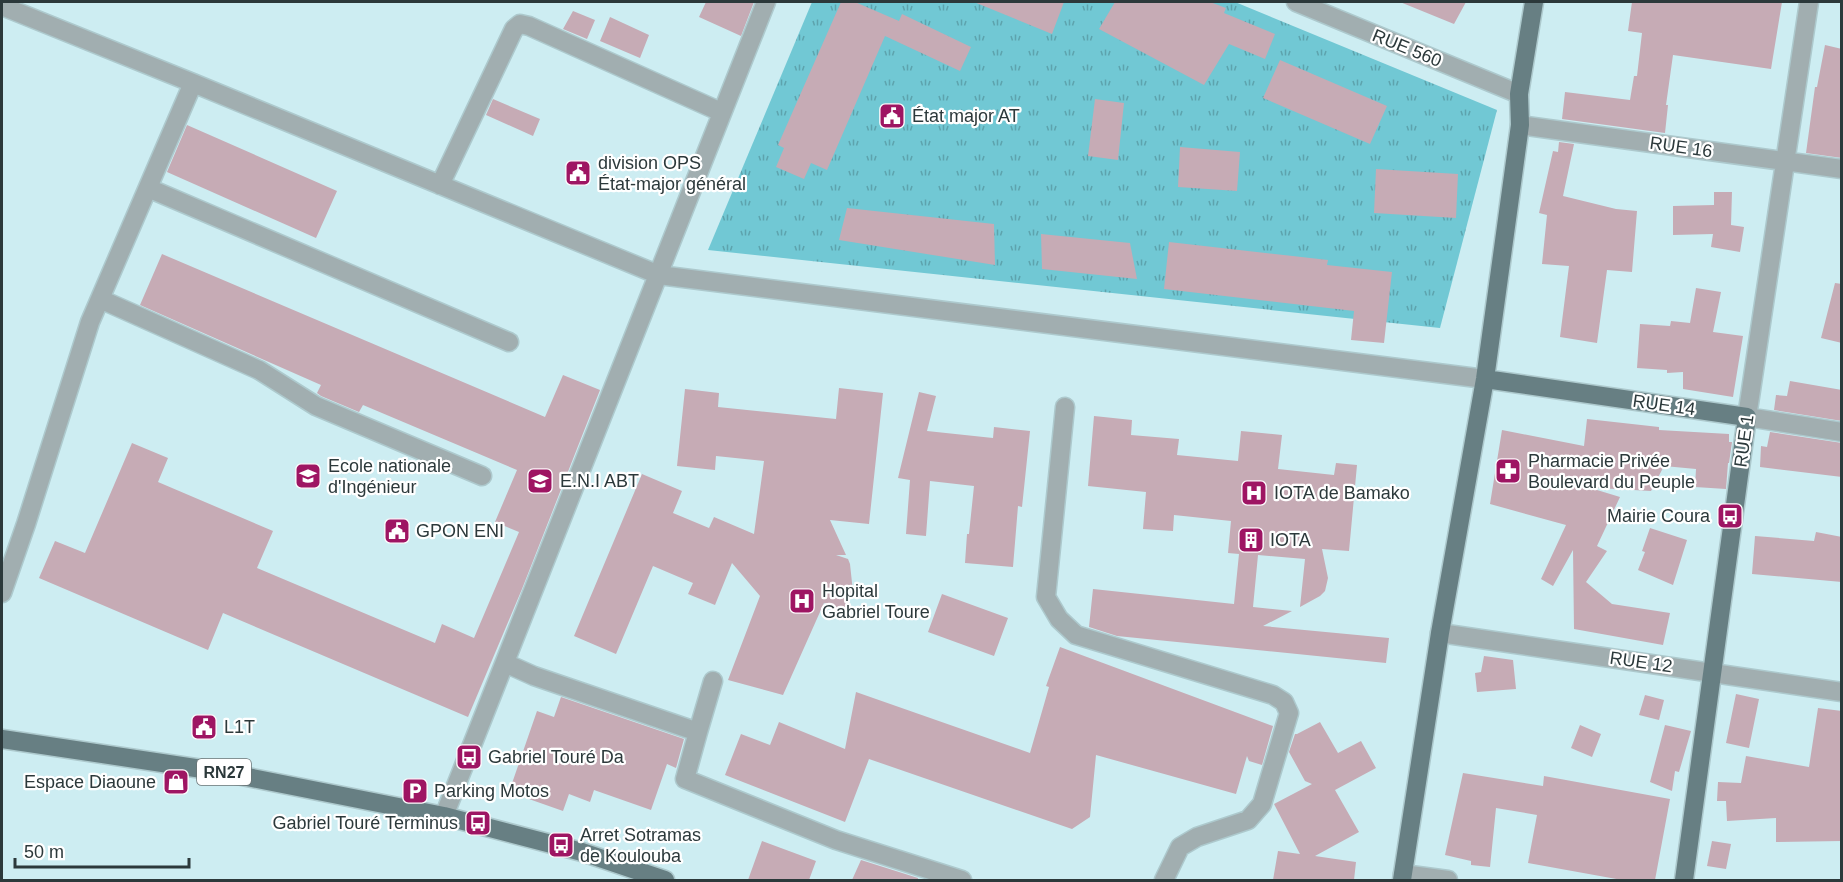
<svg xmlns="http://www.w3.org/2000/svg" width="1843" height="882" font-family="Helvetica,sans-serif">
<style>
.grass{fill:url(#grass-tufts)}
.building{fill:#c6abb5}
.lines{fill:none;stroke-linecap:round;stroke-linejoin:round}
.minor-casing{stroke:#adc9cd;stroke-width:21}
.major-casing{stroke:#adc9cd;stroke-width:21}
.minor{stroke:#a1aeb0;stroke-width:18}
.major{stroke:#677f83;stroke-width:18}
.labels{text-anchor:middle;dominant-baseline:central;stroke-width:4.5;stroke-linejoin:round;paint-order:stroke}
.shield{fill:#fff;stroke:#6b7476;stroke-width:1.5}
.shield-label{font-size:16px;font-weight:bold;fill:#2c393b}
.street-label{font-size:18px;fill:#2c393b;stroke:#fff}
.poi-label{font-size:18px;fill:#2c393b;stroke:#fff;text-anchor:start}
</style>
<defs>
<pattern id="grass-tufts" width="24" height="20" patternUnits="userSpaceOnUse" patternTransform="scale(1.5)"><rect width="24" height="20" fill="#71c8d4"/><path d="M3 7l-1-3M5 7V3M7 7l1-3M15 17l-1-3M17 17v-4M19 17l1-3" fill="none" stroke="#5da3ad"/></pattern>
</defs>
<rect width="100%" height="100%" fill="#cdedf2"/>
<!-- grass -->
<path class="grass" d="M812 2H1235L1497 110 1440 328 708 250Z"/>
<!-- building -->
<path class="building" d="M706 2H754L741 36 699 17Z
M841 2H855L899 21 902 14 971 47 960 71 885 36 827 170 811 163 804 179 776 167 784 148 778 145Z
M974 2H1064L1052 34Z
M1115 2H1210L1226 8 1224 13 1275 34 1265 59 1229 44 1204 85 1099 29Z
M1400 2H1466L1454 24Z
M1632 2H1782L1771 69 1673 55 1666 105H1668L1665 133 1562 119 1565 92 1630 100 1634 76H1637L1642 33 1628 31Z
M573 11 595 20 587 39 563 29Z
M610 17 649 35 640 58 600 41Z
M1825 45 1842 49V158L1806 153 1815 87H1817Z
M1280 60 1387 106 1370 144 1263 98Z
M493 99 540 119 533 136 486 115Z
M1095 99 1124 103 1118 160 1088 156Z
M187 125 337 191 316 238 167 172Z
M1559 142 1574 144 1563 196 1616 209 1637 211 1632 272 1607 270 1597 343 1560 337 1569 266 1542 264 1547 215 1539 213 1553 151 1558 152Z
M1180 147 1240 152 1237 191 1178 187Z
M1376 169 1458 174 1456 218 1374 213Z
M1714 192H1732L1731 225 1744 227 1740 252 1711 247 1713 234 1673 235V206L1714 205Z
M847 208 994 224 995 265 839 240Z
M1041 234 1130 243 1137 279 1042 269Z
M1169 242 1328 260 1327 265 1392 272 1384 343 1351 340 1354 311 1164 289Z
M162 254 545 417 563 375 600 390 522 589 468 717 223 613 208 650 39 578 55 541 85 553 132 443 168 458 158 482 273 531 257 568 435 643 442 624 474 638 519 532 495 522 517 470 363 405 359 412 321 396 317 393 321 385 140 305Z
M1835 283 1842 284V343L1821 338Z
M1696 288 1721 292 1713 332 1743 336 1733 397 1683 389V372L1667 373V370L1637 368 1640 324 1670 326 1671 321 1690 323Z
M1790 381 1842 390V421L1774 410 1776 395 1787 396Z
M839 388 883 393 869 524 830 520 846 555H836L848 559 850 564 853 592 844 611 824 603 783 695 728 680 760 596 732 563 715 605 688 594 693 583 653 566 616 654 574 636 642 474 682 491 673 513 709 528 714 517 754 534 764 461 716 456 715 470 677 466 685 389 719 393 718 407 836 419Z
M919 392 936 396 927 431 993 438 994 427 1030 431 1022 507 1018 506 1013 567 965 563 967 534H969L974 486 930 481 926 536 906 534 910 480 898 478Z
M1094 416 1132 420 1131 435 1179 439 1177 455 1238 461 1241 431 1282 435 1278 469 1334 475 1336 463 1357 465 1349 551 1322 549 1328 578 1325 591 1320 596 1300 607 1305 559 1258 555 1253 607 1292 611 1263 626 1389 638 1386 663 1117 636 1089 627 1093 589 1234 604 1239 554 1228 553 1231 521 1174 515 1173 531 1143 529 1146 492 1088 486Z
M1587 419 1659 427V430L1729 434V442H1732L1729 463H1728L1726 489 1695 487 1696 469 1664 466 1651 491 1598 488 1597 490 1620 497 1597 546 1607 551 1586 582 1612 604 1670 613 1663 645 1574 629 1573 550 1553 586 1541 579 1566 525 1490 504 1502 430 1584 446Z
M1770 432 1842 443V477L1760 467 1761 446 1767 447Z
M1650 528 1687 540 1673 585 1638 570 1645 552 1642 551Z
M1816 532 1842 537V582L1752 574 1755 536 1814 541Z
M942 594 1008 618 994 656 928 632Z
M1060 647 1273 726 1262 765 1249 761 1247 756 1236 794 1096 755 1090 817 1072 829 869 759 845 822 725 775 741 734 770 745 779 722 845 749 856 692 1030 753 1049 687 1046 686Z
M1484 656 1513 660 1516 689 1477 692 1475 673 1481 672Z
M1736 694 1759 699 1749 748 1726 743Z
M1645 695 1664 700 1659 720 1639 715Z
M561 697 684 739 676 768 667 764 651 810 594 790 590 802 569 794 563 811 509 792 537 711 554 717Z
M1818 708 1842 711V841L1776 842V818L1727 821 1726 801H1717L1718 782 1741 783 1746 756 1809 767Z
M1320 722 1338 753 1361 741 1376 768 1335 790 1359 832 1315 856 1356 862 1354 880H1273L1278 851 1300 854 1274 804 1312 784 1305 781 1289 752 1295 734H1297Z
M1580 725 1601 734 1592 757 1571 748Z
M1665 725 1691 731 1679 772 1675 771 1672 791 1650 782Z
M1463 773 1543 786 1544 776 1670 799 1655 880H1622L1528 863 1537 815 1496 808 1490 867 1471 865V861L1445 855Z
M762 841 816 861 809 880H748Z
M1712 841 1731 844 1726 869 1707 866Z
M861 860 918 878V880H852Z"/>
<g class="lines">
<!-- minor casing -->
<g class="minor-casing">
<path id="minor" d="M1296 2 1519 94
M1809 2 1747 417 1842 432
M2 6 193 83 659 275 1485 379
M1520 125 1842 169
M440 185 514 29 520 24 529 26 721 112
M148 188 509 342
M100 299 259 370 316 406 482 476
M1065 407 1046 597 1059 619 1076 635 1273 695 1284 702 1289 713 1262 804 1248 820 1197 837 1180 847 1164 880
M2 593 26 524 90 322 193 83
M1440 633 1842 692
M505 663 534 676 698 732 713 681
M698 732 685 779 836 840 962 880
M444 816 766 2
M1403 874 1448 880"/>
</g>
<!-- major casing -->
<g class="major-casing">
<path id="major" d="M1485 379 1747 417 1684 880
M2 739 222 772 444 816 582 852 665 880
M1402 880 1440 633 1485 379 1520 125 1519 94 1534 2"/>
</g>
<!-- minor -->
<use href="#minor" class="minor"/>
<!-- major -->
<use href="#major" class="major"/>
</g>
<!-- icons -->
<defs>
<g id="civic-square" transform="scale(1.35)"><rect x="-9" y="-9" width="18" height="18" rx="4" fill="#9e1563" stroke="#fff"/><path d="M-.6-6.5H3V-4.5H.6V-3L4-1V1h2V6H-6V1h2V-1L-.6-3ZM-1.2 2.5V6h2.4V2.5Z" fill="#fff"/></g>
<g id="pharmacy-square" transform="scale(1.35)"><rect x="-9" y="-9" width="18" height="18" rx="4" fill="#9e1563" stroke="#fff"/><path d="M-2-6h4v4h4v4h-4v4h-4v-4h-4v-4h4Z" fill="#fff"/></g>
<g id="university-square" transform="scale(1.35)"><rect x="-9" y="-9" width="18" height="18" rx="4" fill="#9e1563" stroke="#fff"/><path d="M0-5L7-2L0 1L-7-2ZM-4 1L0 2.5L4 1V4Q0 6-4 4Z" fill="#fff"/></g>
<g id="hospital-square" transform="scale(1.35)"><rect x="-9" y="-9" width="18" height="18" rx="4" fill="#9e1563" stroke="#fff"/><path d="M-5-5h3v3.5h4V-5h3V5h-3V1.5h-4V5h-3Z" fill="#fff"/></g>
<g id="bus-square" transform="scale(1.35)"><rect x="-9" y="-9" width="18" height="18" rx="4" fill="#9e1563" stroke="#fff"/><path d="M-5-6H5V4H4V6H2V4H-2V6H-4V4H-5ZM-3.5-4V0h7V-4ZM-3.5 1.2v1.5H-2V1.2ZM2 1.2v1.5H3.5V1.2Z" fill="#fff"/></g>
<g id="building-square" transform="scale(1.35)"><rect x="-9" y="-9" width="18" height="18" rx="4" fill="#9e1563" stroke="#fff"/><path d="M-4-6H4V6H1V3H-1V6H-4ZM-2.5-4.3h1.7v1.8h-1.7ZM.8-4.3h1.7v1.8H.8ZM-2.5-1h1.7V.8h-1.7ZM.8-1h1.7V.8H.8Z" fill="#fff"/></g>
<g id="shop-square" transform="scale(1.35)"><rect x="-9" y="-9" width="18" height="18" rx="4" fill="#9e1563" stroke="#fff"/><path d="M-5-2.5h2.3a2.7 3.5 0 0 1 5.4 0H5L5.5 6h-11ZM-1.5-2.5h3a1.5 2.3 0 0 0-3 0Z" fill="#fff"/></g>
<g id="parking-square" transform="scale(1.35)"><rect x="-9" y="-9" width="18" height="18" rx="4" fill="#9e1563" stroke="#fff"/><path d="M-3.5-5.5H1a3.5 3.5 0 0 1 0 7H-1V5.5H-3.5ZM-1-3.4V-.6H.8a1.4 1.4 0 0 0 0-2.8Z" fill="#fff"/></g>
</defs>
<g fill-rule="evenodd">
<use href="#civic-square" x="892" y="116"/>
<use href="#civic-square" x="578" y="173"/>
<use href="#pharmacy-square" x="1508" y="471"/>
<use href="#university-square" x="308" y="476"/>
<use href="#university-square" x="540" y="481"/>
<use href="#hospital-square" x="1254" y="493"/>
<use href="#bus-square" x="1730" y="516"/>
<use href="#civic-square" x="397" y="531"/>
<use href="#building-square" x="1251" y="540"/>
<use href="#hospital-square" x="802" y="601"/>
<use href="#civic-square" x="204" y="727"/>
<use href="#bus-square" x="469" y="757"/>
<use href="#shop-square" x="176" y="782"/>
<use href="#parking-square" x="415" y="791"/>
<use href="#bus-square" x="478" y="823"/>
<use href="#bus-square" x="561" y="845"/>
</g>
<g class="labels">
<!-- shield labels -->
<rect class="shield" x="197" y="759" width="54" height="26" rx="4.5"/>
<g class="shield-label">
<text x="224" y="772">RN27</text>
</g>
<!-- street labels -->
<g class="street-label">
<text transform="translate(1407 48) rotate(22)">RUE 560</text>
<text transform="translate(1681 147) rotate(8)">RUE 16</text>
<text transform="translate(1664 405) rotate(8)">RUE 14</text>
<text transform="translate(1744 441) rotate(-82)">RUE 1</text>
<text transform="translate(1641 662) rotate(8)">RUE 12</text>
</g>
<!-- poi labels -->
<g class="poi-label">
<text x="912" y="116">État major AT</text>
<text x="598" y="163">division OPS<tspan x="598" dy="21">État-major général</tspan></text>
<text x="1528" y="461">Pharmacie Privée<tspan x="1528" dy="21">Boulevard du Peuple</tspan></text>
<text x="328" y="466">Ecole nationale<tspan x="328" dy="21">d'Ingénieur</tspan></text>
<text x="560" y="481">E.N.I ABT</text>
<text x="1274" y="493">IOTA de Bamako</text>
<text x="1710" y="516" text-anchor="end">Mairie Coura</text>
<text x="416" y="531">GPON ENI</text>
<text x="1270" y="540">IOTA</text>
<text x="822" y="591">Hopital<tspan x="822" dy="21">Gabriel Toure</tspan></text>
<text x="224" y="727">L1T</text>
<text x="488" y="757">Gabriel Touré Da</text>
<text x="156" y="782" text-anchor="end">Espace Diaoune</text>
<text x="434" y="791">Parking Motos</text>
<text x="458" y="823" text-anchor="end">Gabriel Touré Terminus</text>
<text x="580" y="835">Arret Sotramas<tspan x="580" dy="21">de Koulouba</tspan></text>
</g>
</g>
<!-- border -->
<rect width="1843" height="882" fill="none" stroke="#2c393b" stroke-width="6"/>
<!-- scale -->
<path d="M15 858v9h174v-9" fill="none" stroke="#2c393b" stroke-width="3"/>
<text x="24" y="858" font-size="18" fill="#2c393b" stroke="#ffffff" stroke-width="4.5" paint-order="stroke">50 m</text>
</svg>
